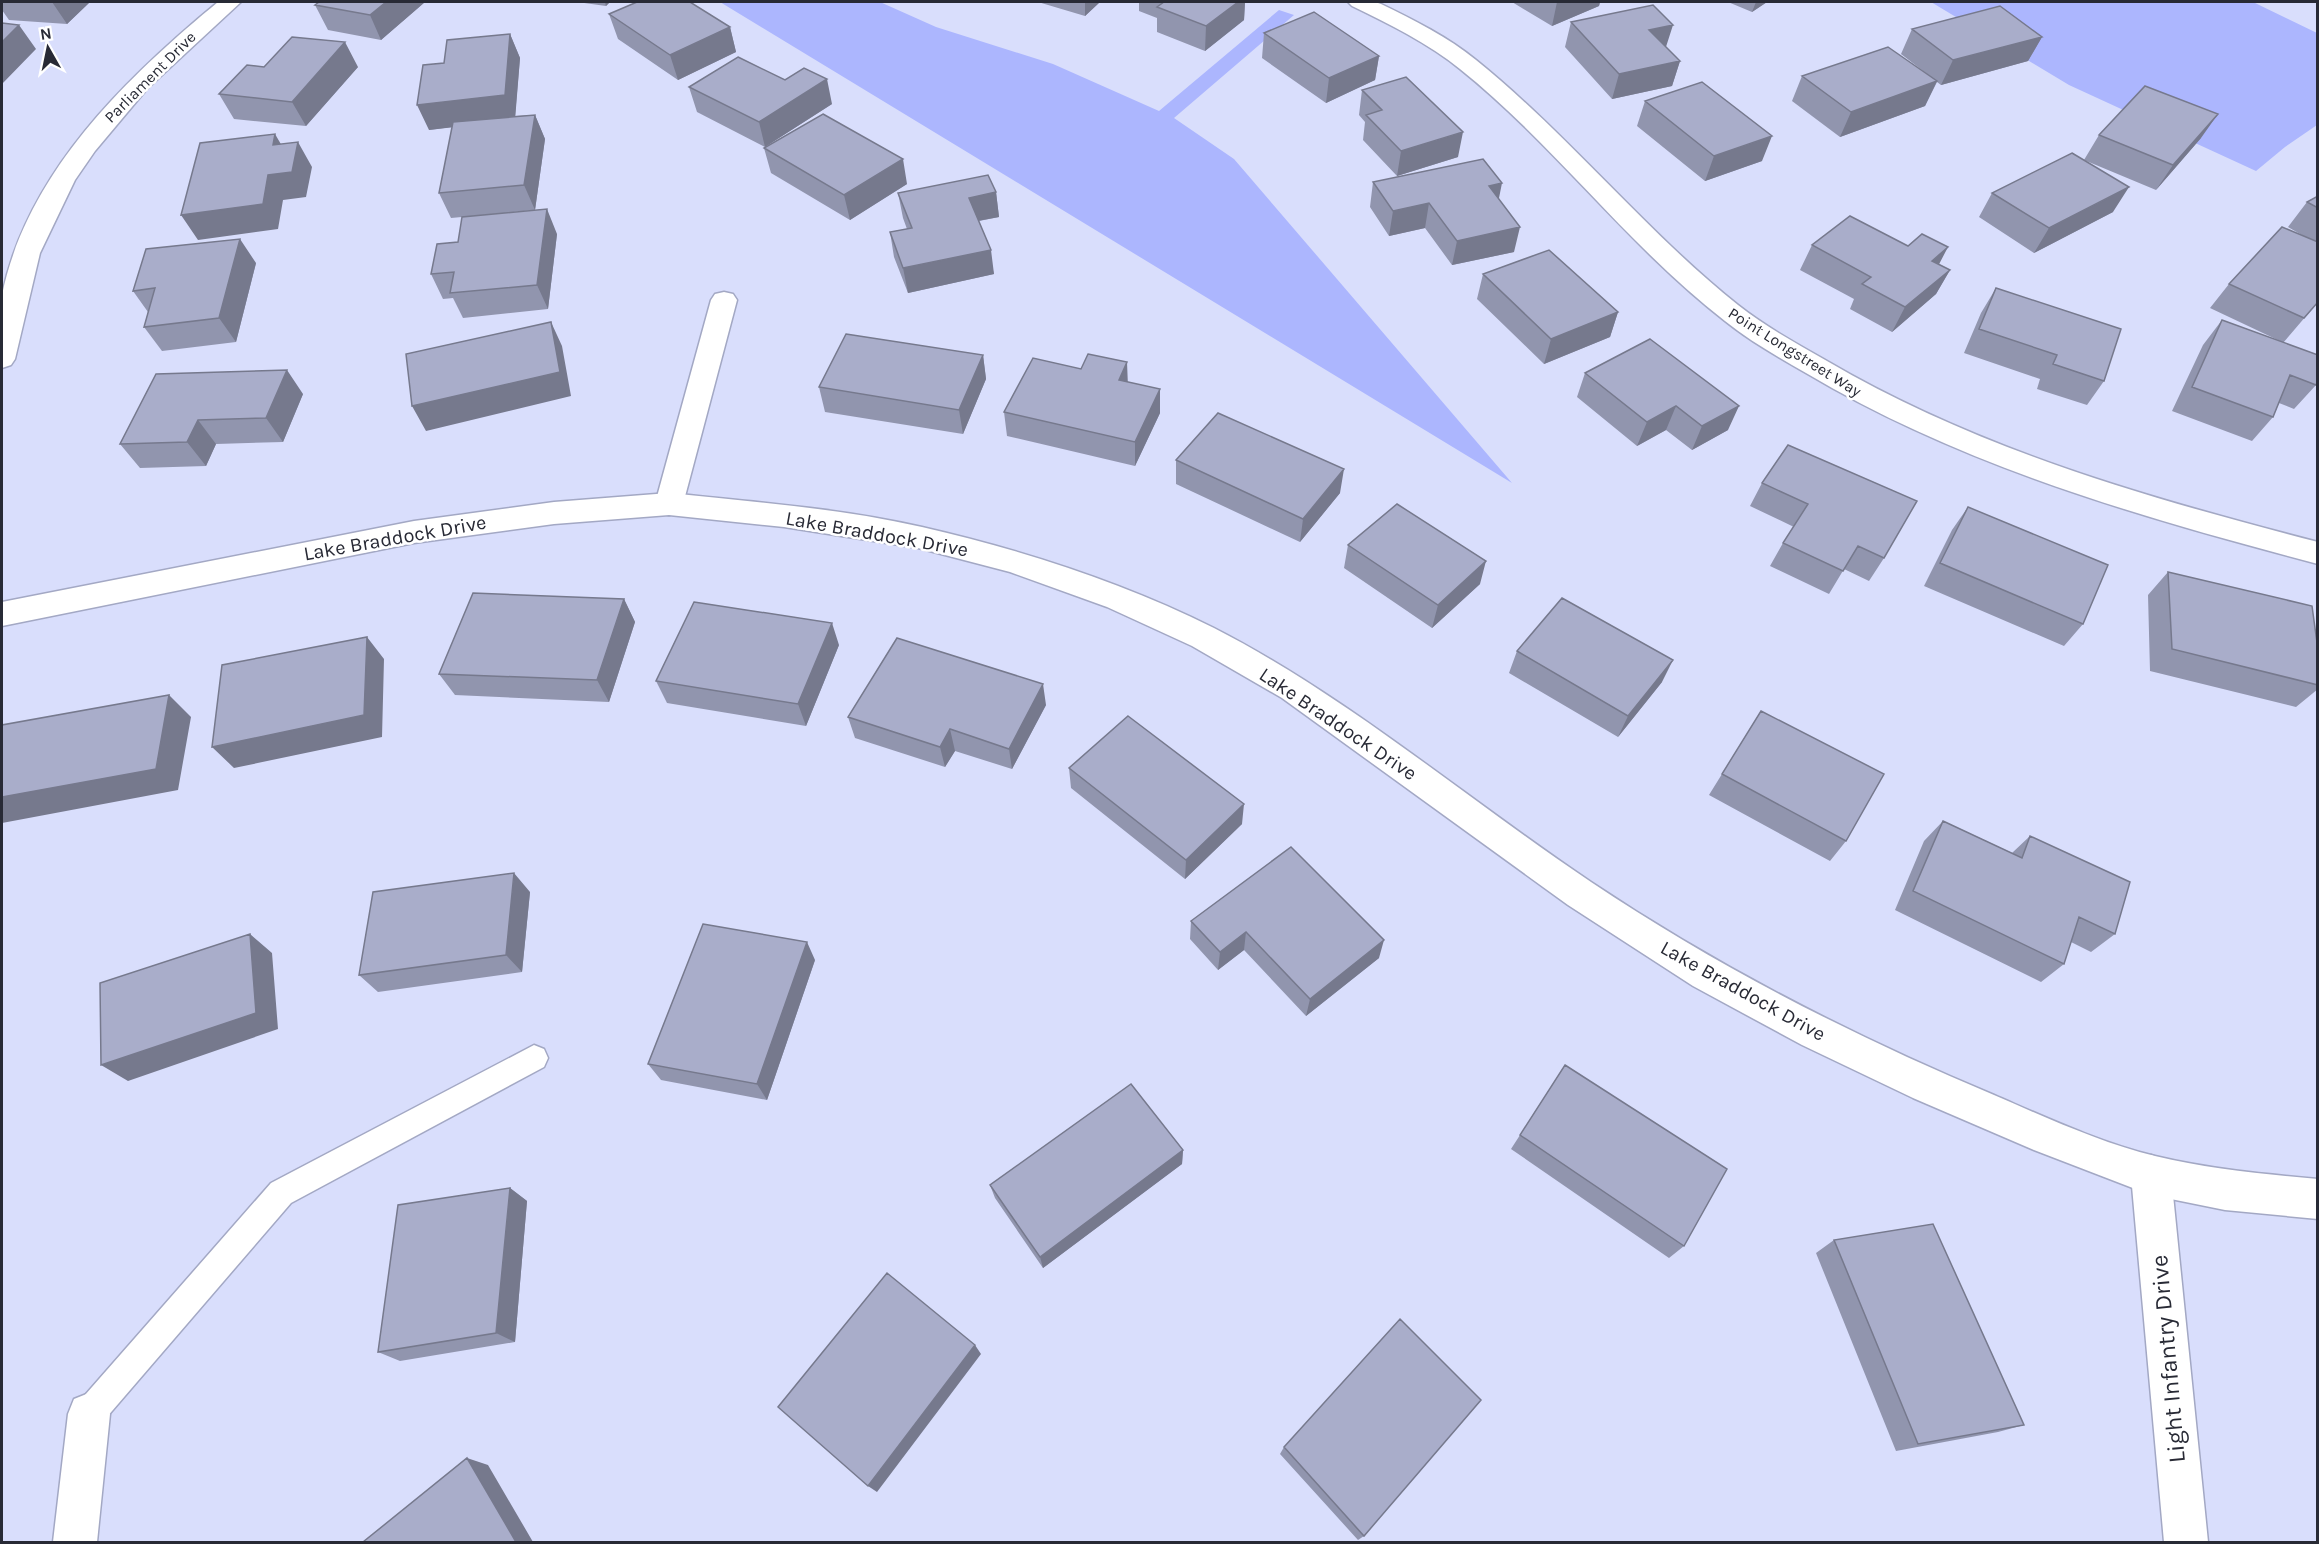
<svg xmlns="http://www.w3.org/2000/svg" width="2319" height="1544" font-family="Karla,sans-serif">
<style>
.green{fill:#acb6fe}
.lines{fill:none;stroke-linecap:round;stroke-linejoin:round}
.lane-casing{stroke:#a3a8c4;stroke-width:3}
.street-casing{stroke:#a3a8c4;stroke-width:3}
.secondary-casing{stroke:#a3a8c4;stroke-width:3}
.lane{fill:#fff;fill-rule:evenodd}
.street{fill:#fff;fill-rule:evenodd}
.secondary{fill:#fff;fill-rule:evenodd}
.wall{fill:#9195ae}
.shaded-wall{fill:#76798d}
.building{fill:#a9adca;stroke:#76798d;stroke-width:1.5}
.labels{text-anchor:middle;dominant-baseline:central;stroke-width:5;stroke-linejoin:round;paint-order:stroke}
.far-street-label{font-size:16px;fill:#282a35;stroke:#fff}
.street-label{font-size:20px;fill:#282a35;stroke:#fff}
.near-street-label{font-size:24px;fill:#282a35;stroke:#fff}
</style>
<rect width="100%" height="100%" fill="#d9defc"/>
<!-- green -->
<path class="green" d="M720 2H880L936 27 1053 64 1159 111 1279 10 1294 15 1174 118 1234 159 1512 483Z
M1931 2H2253L2317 33V125L2285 147 2256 171 2069 85Z"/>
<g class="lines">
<!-- lane casing -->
<g class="lane-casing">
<path id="lane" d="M534 1045 544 1049 548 1058 544 1067 291 1203 100 1425 89 1430 78 1425 73 1414 78 1403 271 1183Z"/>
</g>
<!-- street casing -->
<g class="street-casing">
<path id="street" d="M218 2H241L147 89 95 151 75 180 40 253 15 359 11 365 2 368C2 345 0 317 2 295 27 173 126 78 218 2Z
M1348 2H1375L1381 4C1414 20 1448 37 1476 60 1569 135 1644 230 1738 305 1766 327 1797 344 1827 361 1979 450 2148 498 2318 542V564C2141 517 1964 467 1806 373 1778 357 1750 341 1725 321 1628 246 1555 145 1460 69 1428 43 1389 24 1352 6Z
M724 292 733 294 737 300 683 504 679 511 669 515 659 511 655 504 711 300 715 294Z
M2151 1155 2165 1161 2171 1175 2208 1542H2164L2131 1175 2137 1161Z
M89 1393 104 1399 110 1414 97 1542H53L68 1414 74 1399Z"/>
</g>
<!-- secondary casing -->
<g class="secondary-casing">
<path id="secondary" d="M669 493C753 502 839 508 922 527 1022 550 1122 582 1214 628 1347 696 1467 799 1591 882 1718 967 1853 1036 1994 1095 2045 1117 2101 1143 2155 1156 2209 1169 2263 1174 2318 1179V1219L2225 1210 2151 1195 2034 1150 1913 1098 1802 1045 1693 986 1568 905 1282 698 1192 646 1107 607 1010 572 918 548 784 527 669 515 554 524 414 543 2 626V602L414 521 554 502Z"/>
</g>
<!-- lane -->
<use href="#lane" class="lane"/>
<!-- street -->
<use href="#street" class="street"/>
<!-- secondary -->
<use href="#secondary" class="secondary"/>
</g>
<!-- wall -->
<path class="wall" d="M2 2H90L67 24 9 20 2 10Z
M319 2H425L381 40 328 30 315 5Z
M577 2H610L606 6Z
M1038 2H1100L1085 16Z
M1139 2H1245L1244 20 1205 51 1157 32V18L1139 11Z
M1512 2H1600L1599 6 1552 26Z
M1728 2H1767L1752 12Z
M609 14 730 27 736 52 678 80 618 39Z
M1571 22 1666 47 1680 61 1672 86 1612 99 1565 47Z
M1912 29 2042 37 2028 61 1941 85 1937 82 1925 106 1840 137 1792 101 1802 76 1931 77 1901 54Z
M1264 33 1379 56 1375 80 1326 103 1262 58Z
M510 34 520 58 515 116 535 115 545 139 535 210 451 218 439 193 452 127 429 130 444 63Z
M264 67H358L306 126 234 119 219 94Z
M689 87 832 104 765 147 697 112Z
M1362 90 1458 157 1397 176 1363 140 1365 122 1359 115Z
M1645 101 1762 161 1705 181 1637 126Z
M2099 135 2201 138 2156 190 2084 160Z
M764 148 907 184 850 220 771 173Z
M1373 182 1499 199 1514 252 1452 265 1425 228 1389 236 1370 207Z
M996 192 999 217 979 221 994 274 908 293 894 257 890 232 907 229 903 218 898 193Z
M1992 193 2113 212 2034 253 1979 217Z
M2318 196V302L2283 343 2316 385 2294 409 2279 403 2273 417 2252 441 2172 411 2203 345 2222 320 2282 342 2210 308 2229 284 2307 238 2288 227 2307 202Z
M557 234 548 309 463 318 453 298 443 299 431 274Z
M1812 245 1939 264 1950 270 1936 294 1892 332 1850 309 1854 299 1800 270Z
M256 263 236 342 162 351 144 327 148 312 133 291Z
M1483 274 1618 312 1610 337 1544 364 1477 299Z
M1996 288 2104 381 2087 405 2037 389 2040 379 1964 353 1981 313Z
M1650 339 1728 430 1692 450 1666 430 1637 446 1577 397 1585 373Z
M983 355 986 379 963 434 825 412 819 387Z
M156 374 303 394 283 442 216 444 206 466 140 468 120 444Z
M1128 382 1160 413 1135 466 1007 436 1004 412Z
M1788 445 1884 558 1869 581 1844 569 1829 594 1770 566 1783 543 1794 527 1750 506 1762 483Z
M1176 460 1340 493 1300 542 1176 484Z
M1968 507 2083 624 2064 646 1924 586 1952 530Z
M1348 545 1480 584 1432 628 1344 568Z
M2168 572 2318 650V689L2296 707 2150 671 2148 595Z
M624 599 635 622 609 702 455 695 439 674Z
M839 645 806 726 667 703 656 681Z
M1517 651 1662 682 1618 737 1509 673Z
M1046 705 1012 769 955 751 945 767 855 738 848 717Z
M1761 711 1846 841 1830 861 1709 795Z
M1069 768 1242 824 1185 879 1071 788Z
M1943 821 2012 853 2030 836 2115 934 2091 952 2071 942 2064 964 2041 982 1895 910 1924 841Z
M530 892 522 972 378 992 359 975Z
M1191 921 1379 958 1306 1016 1244 950 1218 970 1190 939Z
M815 960 767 1100 661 1080 648 1064Z
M1565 1065 1684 1246 1669 1258 1511 1149Z
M1183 1150 1182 1164 1043 1268 995 1198 990 1185Z
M510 1188 527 1201 515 1342 400 1361 378 1352Z
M1834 1240 2024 1425 1998 1432 1896 1451 1816 1253Z
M1284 1447 1364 1536 1358 1540 1280 1454Z"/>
<!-- shaded-wall -->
<path class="shaded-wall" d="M52 2H90L67 24Z
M386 2H425L381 40 370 15Z
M605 2H610L606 6Z
M1085 2H1100L1085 16Z
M1238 2H1245L1244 20 1205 51 1206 26Z
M1557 2H1600L1599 6 1552 26Z
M1756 2H1767L1752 12Z
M19 25 36 49 2 84V42Z
M1673 25 1665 50 1649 30Z
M730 27 736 52 678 80 670 55Z
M510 34 520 58 515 120 429 130 417 105Z
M2042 37 2028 61 1941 85 1953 60Z
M345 42 358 67 306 126 292 102Z
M1379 56 1375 80 1326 103 1329 78Z
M1680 61 1672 86 1612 99 1619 74Z
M827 79 832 104 765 147 759 122Z
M1937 81 1925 106 1840 137 1851 112Z
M2218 114 2201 138 2156 190 2173 165Z
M535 115 545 139 535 210 524 185Z
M1463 132 1458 157 1397 176 1401 151Z
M275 134 289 158 273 145Z
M1772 136 1762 161 1705 181 1714 156Z
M298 142 312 167 306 197 283 200 278 229 198 240 181 215 268 175Z
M903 159 907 184 850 220 844 195Z
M1502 183 1497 208 1489 186Z
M2129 187 2113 212 2034 253 2049 228Z
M996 192 999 217 972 222 969 198Z
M1429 203 1425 228 1389 236 1393 211Z
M547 209 557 234 548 309 537 285Z
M1520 227 1514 252 1452 265 1457 241Z
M240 239 256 263 236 342 219 318Z
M1948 247 1935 272 1932 261Z
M991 250 994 274 908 293 903 268Z
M1950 270 1936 294 1892 332 1905 307Z
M1618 312 1610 337 1544 364 1551 339Z
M551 322 562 346 571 396 426 431 412 406Z
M983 355 986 379 963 434 959 410Z
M1127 362 1128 387 1119 380Z
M287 370 303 394 283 442 266 418Z
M1160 389V413L1135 466V442Z
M1676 406 1666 430 1637 446 1647 422Z
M1739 406 1728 430 1692 450 1702 426Z
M198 420 216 444 206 466 187 442Z
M1344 469 1340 493 1300 542 1303 519Z
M1486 561 1480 584 1432 628 1438 605Z
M624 599 635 622 609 702 597 680Z
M832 623 839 645 806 726 798 704Z
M367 637 384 659 382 737 234 768 212 747Z
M1673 660 1662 682 1618 737 1628 716Z
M1043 684 1046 705 1012 769 1009 749Z
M169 695 191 717 178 790 2 823V797Z
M950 729 955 751 945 767 940 747Z
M1244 804 1242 824 1185 879 1186 860Z
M514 873 530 892 522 972 506 955Z
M1246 932 1244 950 1218 970 1220 952Z
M250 934 272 953 278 1029 128 1081 101 1065Z
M1384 940 1379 958 1306 1016 1310 999Z
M807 942 815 960 767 1100 757 1084Z
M1183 1150 1182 1164 1043 1268 1040 1257Z
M510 1188 527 1201 515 1342 496 1333Z
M975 1345 981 1354 877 1492 868 1486Z
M467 1458 488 1465 533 1542H516Z"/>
<!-- building -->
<path class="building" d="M319 2H386L370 15 315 5Z
M637 2H690L730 27 670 55 609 14Z
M1164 2H1238L1206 26 1157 7Z
M1653 5 1673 25 1649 30 1680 61 1619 74 1571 22Z
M2000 6 2042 37 1953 60 1912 29Z
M1314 12 1379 56 1329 78 1264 33Z
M2 23 19 25 2 42Z
M510 34 505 95 417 105 423 65 444 63 447 40Z
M292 37 345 42 292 102 219 94 247 65 264 67Z
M1888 47 1937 81 1851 112 1802 76Z
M738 57 785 80 804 68 827 79 759 122 689 87Z
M1406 77 1463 132 1401 151 1366 115 1382 110 1362 90Z
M1702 82 1772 136 1714 156 1645 101Z
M2145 86 2218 114 2173 165 2099 135Z
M823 114 903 159 844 195 764 148Z
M535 115 524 185 439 193 453 122Z
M275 134 273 145 298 142 292 172 268 175 263 204 181 215 200 143Z
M2072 153 2129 187 2049 228 1992 193Z
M1483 159 1502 183 1489 186 1520 227 1457 241 1429 203 1393 211 1373 182Z
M988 175 996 192 969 198 991 250 903 268 890 232 912 228 898 193Z
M2318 196V208L2307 202Z
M547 209 537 285 450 293 454 272 431 274 437 244 458 242 462 217Z
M1850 216 1908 246 1922 234 1948 247 1932 261 1950 270 1905 307 1862 284 1871 277 1812 245Z
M2282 227 2318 242V302L2304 318 2229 284Z
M240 239 219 318 144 327 155 288 133 291 146 249Z
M1549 250 1618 312 1551 339 1483 274Z
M1996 288 2121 329 2104 381 2053 364 2057 355 1979 329Z
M2222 320 2318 355V380L2316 385 2290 375 2273 417 2192 387Z
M551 322 560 372 412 406 406 354Z
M846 334 983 355 959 410 819 387Z
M1650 339 1739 406 1702 426 1676 406 1647 422 1585 373Z
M1088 354 1127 362 1119 380 1160 389 1135 442 1004 412 1033 358 1081 369Z
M287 370 266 418 198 420 187 442 120 444 156 374Z
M1218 413 1344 469 1303 519 1176 460Z
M1788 445 1917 501 1884 558 1858 546 1843 571 1783 543 1808 504 1762 483Z
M1397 504 1486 561 1438 605 1348 545Z
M1968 507 2108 565 2083 624 1940 563Z
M2168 572 2312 606 2318 650V685L2172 649Z
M473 593 624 599 597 680 439 674Z
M1562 598 1673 660 1628 716 1517 651Z
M694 602 832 623 798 704 656 681Z
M367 637 364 715 212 747 222 665Z
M897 638 1043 684 1009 749 950 729 940 747 848 717Z
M169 695 156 769 2 797V725Z
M1761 711 1884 774 1846 841 1722 774Z
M1128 716 1244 804 1186 860 1069 768Z
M1943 821 2022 858 2030 836 2130 882 2115 934 2079 917 2064 964 1913 891Z
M1291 847 1384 940 1310 999 1246 932 1220 952 1191 921Z
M514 873 506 955 359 975 373 892Z
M703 924 807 942 757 1084 648 1064Z
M250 934 256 1013 101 1065 100 983Z
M1565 1065 1727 1169 1684 1246 1520 1135Z
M1131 1084 1183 1150 1040 1257 990 1185Z
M510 1188 496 1333 378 1352 398 1205Z
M1933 1224 2024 1425 1918 1444 1834 1240Z
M887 1273 975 1345 868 1486 778 1407Z
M1400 1319 1481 1400 1364 1536 1284 1447Z
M467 1458 516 1542H363Z"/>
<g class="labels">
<!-- far-street labels -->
<g class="far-street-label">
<text transform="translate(150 77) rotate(-45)">Parliament Drive</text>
<text transform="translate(1795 352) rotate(32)">Point Longstreet Way</text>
</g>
<!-- street labels -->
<g class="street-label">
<text transform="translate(877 534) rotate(10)">Lake Braddock Drive</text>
<text transform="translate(395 538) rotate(-10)">Lake Braddock Drive</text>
<text transform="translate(1338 724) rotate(34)">Lake Braddock Drive</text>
<text transform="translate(1743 991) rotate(29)">Lake Braddock Drive</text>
</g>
<!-- near-street labels -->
<g class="near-street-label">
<text transform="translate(2168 1359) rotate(-95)">Light Infantry Drive</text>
</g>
</g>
<!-- border -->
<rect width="2319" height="1544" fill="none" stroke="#282a35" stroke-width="6"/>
<!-- north arrow -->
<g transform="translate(48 48) rotate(351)" stroke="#ffffff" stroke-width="4.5" paint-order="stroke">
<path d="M0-4.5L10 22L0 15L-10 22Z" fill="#282a35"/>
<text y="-9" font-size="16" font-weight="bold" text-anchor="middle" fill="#282a35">N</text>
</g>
</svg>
